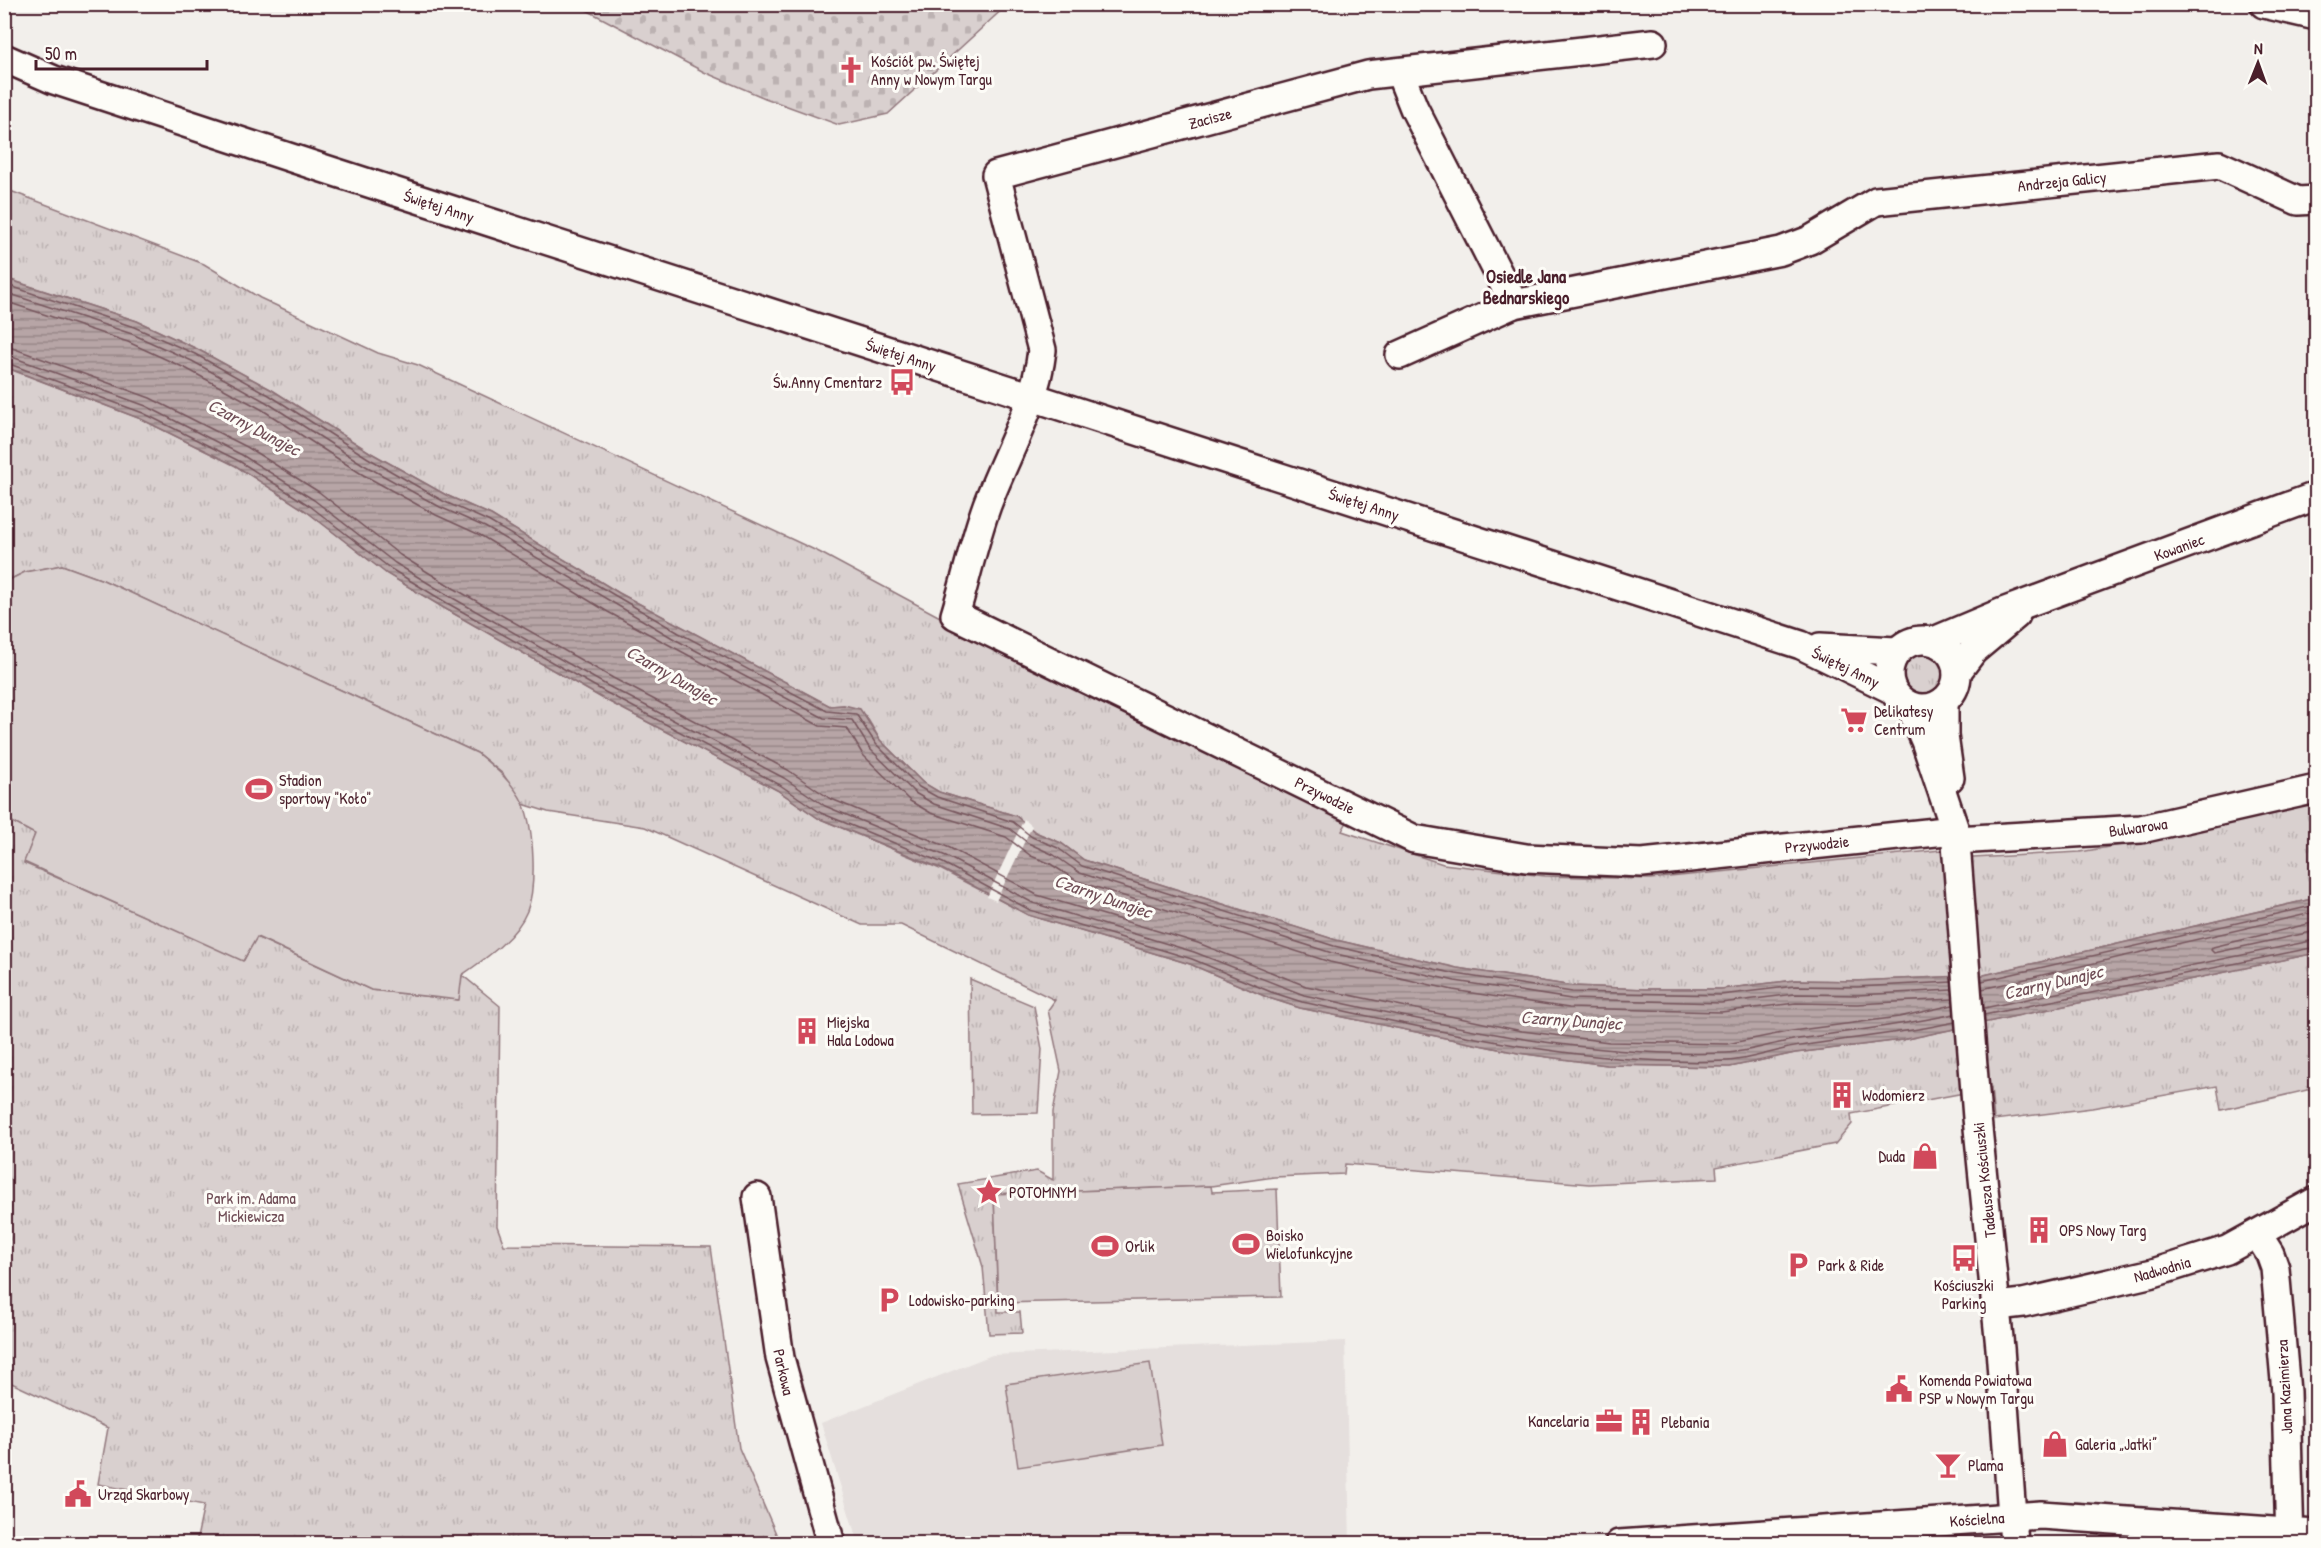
<svg xmlns="http://www.w3.org/2000/svg" width="2321" height="1548" font-family="'Patrick Hand',sans-serif">
	<style>
		.built { fill: #e5dfdd }
		.grass { fill: url(#grass-tufts); stroke: #92787d; stroke-width: 1.5 }
		.cemetery { fill: url(#cemetery-stones); stroke: #92787d; stroke-width: 1.5 }
		.pitch { fill: #d9d0cf; stroke: #92787d; stroke-width: 1.5 }
		.water { fill: url(#water-rules); stroke: #8b6f75; stroke-width: 1.5 }
		.pier { fill: #f2efeb }
		.lines { fill: none; stroke-linecap: round; stroke-linejoin: round }
		.shore { stroke: #76555c; stroke-width: 1.5 }
		.minor-casing { stroke: #4a1f2b; stroke-width: 32 }
		.minor { stroke: #fdfcf7; stroke-width: 27 }
		.labels { text-anchor: middle; dominant-baseline: central; stroke-width: 6; stroke-linejoin: round; paint-order: stroke }
		.poi-label { font-size: 16px; fill: #4a1f2b; stroke: #fdfcf7; text-anchor: start }
		.street-label { font-size: 16px; fill: #4a1f2b; stroke: #fdfcf7 }
		.park-label { font-size: 16px; fill: #6e4b54; stroke: #fdfcf7 }
		.neighbourhood-label { font-size: 18px; font-weight: bold; fill: #4a1f2b; stroke: #fdfcf7 }
		.water-label { font-size: 18px; font-style: italic; fill: #704e56; stroke: #fdfcf7 }
	</style>
	<defs>
		<pattern id="grass-tufts" width="24" height="20" patternUnits="userSpaceOnUse" patternTransform="scale(1.5)"><rect width="24" height="20" fill="#d9d0cf"/><path d="M3 7l-1-3M5 7V3M7 7l1-3M15 17l-1-3M17 17v-4M19 17l1-3" fill="none" stroke="#bcb2b2"/></pattern>
		<pattern id="cemetery-stones" width="16" height="16" patternUnits="userSpaceOnUse" patternTransform="scale(1.5)"><rect width="16" height="16" fill="#d9d0cf"/><path d="M2 7V4a2 2 0 0 1 4 0v3zM10 15v-3a2 2 0 0 1 4 0v3z" fill="#bcb2b2"/></pattern>
		<pattern id="water-rules" width="6" height="5" patternUnits="userSpaceOnUse" patternTransform="scale(1.5)"><rect width="6" height="5" fill="#b7a5a6"/><path d="M0 2.5h6" fill="none" stroke="#978687"/></pattern>
	</defs>
	<rect width="100%" height="100%" fill="#f2efeb"/>
	<filter id="ink" filterUnits="userSpaceOnUse"><feTurbulence type="fractalNoise" baseFrequency=".0167" numOctaves="2"/><feDisplacementMap in="SourceGraphic" scale="12" xChannelSelector="R" yChannelSelector="G"/><feConvolveMatrix kernelMatrix="1 2 1 2 8 2 1 2 1" color-interpolation-filters="sRGB"/></filter>
	<g filter="url(#ink)">
		<!-- built -->
		<polygon class="built" points="1345,1341 1350,1543 858,1543 821,1423 992,1355"/>
		<!-- grass -->
		<g class="grass">
			<polygon points="5,189 204,264 260,298 378,353 418,365 819,552 968,632 1351,815 1342,831 1443,864 1545,876 1650,879 1941,850 1973,858 2080,852 2172,836 2316,804 2316,898 1984,975 1857,981 1795,980 1721,989 1645,989 1573,986 1457,968 1336,940 1084,860 1061,843 1035,832 1016,816 939,792 922,782 880,740 866,716 844,705 830,706 619,593 491,515 446,495 371,453 272,390 197,349 137,321 5,278"/>
			<polygon points="4,367 141,419 236,466 306,511 387,574 444,608 602,698 777,790 818,818 940,869 1028,915 1190,964 1269,998 1300,1008 1518,1053 1607,1065 1730,1067 1795,1053 1902,1040 2316,953 2316,1088 2221,1110 2217,1086 2092,1108 1994,1120 1991,1088 1851,1114 1852,1124 1835,1144 1716,1167 1717,1178 1589,1184 1345,1164 1344,1174 1274,1177 1211,1186 994,1194 998,1312 1020,1312 1022,1333 989,1334 983,1267 958,1184 1037,1171 1053,1180 1053,1112 1061,1071 1048,1010 1055,1000 901,925 862,925 645,827 548,812 523,804 503,774 477,753 103,580 62,565 25,572 5,582"/>
			<circle cx="1922" cy="674" r="22"/>
			<polygon points="5,818 35,834 24,863 244,960 256,937 371,990 458,1000 462,975 500,1006 497,1226 504,1245 711,1247 739,1448 780,1543 196,1543 204,1505 98,1484 108,1428 5,1380"/>
			<polygon points="970,979 1034,1006 1042,1049 1038,1113 972,1114"/>
		</g>
		<!-- cemetery -->
		<polygon class="cemetery" points="577,5 1007,5 888,114 839,125 765,98 704,72"/>
		<!-- pitch -->
		<g class="pitch">
			<path d="M62 565 103 580 477 753C494 767 513 782 523 803 534 828 537 886 527 911 516 938 485 959 462 975L459 1000 371 990 257 937 243 961 24 862 35 834 5 818V582L25 572Z"/>
			<polygon points="1211,1186 1212,1192 1277,1189 1281,1297 998,1303 994,1194"/>
			<polygon points="1150,1363 1162,1445 1018,1467 1006,1384"/>
		</g>
		<!-- water -->
		<polygon class="water" points="4,278 137,321 197,349 272,390 371,453 446,495 491,515 619,593 830,706 844,705 860,709 880,740 922,782 939,792 1016,816 1035,832 1061,843 1084,860 1336,940 1457,968 1573,986 1645,989 1721,989 1795,980 1857,981 1984,975 2316,898 2316,953 1902,1040 1795,1053 1730,1067 1607,1065 1518,1053 1300,1008 1269,998 1190,964 1028,915 940,868 818,818 777,790 602,698 444,608 387,574 306,511 236,466 141,419 5,367"/>
		<!-- pier -->
		<polygon class="pier" points="1024,819 1032,826 996,901 987,897"/>
		<g class="lines">
			<!-- shore -->
			<g class="shore">
				<polyline points="4,284 134,327 195,354 269,395 368,458 443,501 488,521 679,633 827,711 856,714 876,744 919,787 937,797 1013,822 1032,837 1058,848 1082,866 1334,946 1456,974 1572,992 1721,995 1795,986 1857,987 1952,982"/>
				<polyline points="4,292 132,334 192,361 266,402 364,465 440,507 485,527 676,640 824,718 852,720 870,749 915,793 934,804 1010,829 1028,843 1054,855 1080,873 1332,953 1455,981 1571,999 1721,1003 1795,994 1857,995 1952,990"/>
				<polyline points="4,301 128,342 187,369 261,409 360,473 436,515 480,535 608,612 820,726 847,728 863,755 910,801 931,813 1006,837 1031,856 1049,863 1077,881 1330,962 1453,990 1569,1008 1721,1012 1796,1003 1857,1004 1953,999"/>
				<polyline points="4,345 150,398 247,447 319,492 400,555 455,589 613,678 788,770 829,798 950,848 1037,895 1198,943 1306,986 1522,1031 1609,1042 1727,1044 1792,1031 1899,1017 1953,1005"/>
				<path d="M4 354 146 406 242 455 314 500 395 563 451 597 608 686 784 778 825 806 946 856 1033 903 1194 952 1304 995C1447 1025 1578 1058 1726 1053 1748 1052 1771 1044 1793 1040 1847 1031 1900 1026 1954 1014"/>
				<path d="M4 362 143 413 239 461 310 506 391 569 447 603 605 692 780 785 821 813 943 863 1030 910 1192 959 1271 992 1302 1002C1442 1031 1582 1067 1727 1061 1749 1060 1772 1051 1794 1047 1847 1038 1901 1034 1955 1022"/>
				<polyline points="2316,922 2213,947 2211,950 2214,953 2316,931"/>
				<polyline points="1982,981 2316,905"/>
				<polyline points="1982,989 2316,912"/>
				<polyline points="1984,1008 2316,940"/>
				<polyline points="1984,1015 2316,947"/>
			</g>
			<defs>
				<g id="minor">
					<polyline points="2264,4 2316,16"/>
					<path d="M1653 43 1368 75 996 175 1042 350C1036 405 1006 454 987 505 974 541 966 579 955 615L1414 839 1526 858 1642 863 1955 830"/>
					<polyline points="4,58 54,80 319,167 1801,645 1891,689"/>
					<polyline points="1400,73 1414,108 1514,304"/>
					<polyline points="1400,355 1514,304 1781,251 1810,240 1876,201 2219,165 2298,201 2316,200"/>
					<circle cx="1923" cy="674" r="34"/>
					<polyline points="1934,641 2003,612 2316,496"/>
					<polyline points="1820,647 1896,651"/>
					<polyline points="1957,672 1973,651 2016,615"/>
					<polyline points="1944,701 1944,736 1950,778"/>
					<polyline points="1910,706 1925,741 1955,830 1977,1118 2000,1348 2014,1544"/>
					<polyline points="1956,840 2141,829 2316,789"/>
					<polyline points="757,1197 780,1358 831,1544"/>
					<polyline points="2258,1235 2270,1254 2275,1268 2286,1392 2290,1544"/>
					<polyline points="1997,1306 2023,1303 2153,1273 2227,1250 2316,1201"/>
					<polyline points="1619,1544 2041,1515 2316,1534"/>
				</g>
			</defs>
			<!-- minor casing -->
			<use href="#minor" class="minor-casing"/>
			<!-- minor -->
			<use href="#minor" class="minor"/>
		</g>
	</g>
	<!-- icons -->
	<defs>
		<symbol id="church-bare" viewBox="-9 -9 18 18"><path d="M-1.2-6h2.4v3.5h3.3v2.4h-3.3V6h-2.4V-.1h-3.3v-2.4h3.3Z" fill="#d1495b" stroke="#fdfcf7" stroke-width="2.5" paint-order="stroke"/></symbol>
		<symbol id="bus-bare" viewBox="-9 -9 18 18"><path d="M-5-6H5V4H4V6H2V4H-2V6H-4V4H-5ZM-3.5-4V0h7V-4ZM-3.5 1.2v1.5H-2V1.2ZM2 1.2v1.5H3.5V1.2Z" fill="#d1495b" stroke="#fdfcf7" stroke-width="2.5" paint-order="stroke"/></symbol>
		<symbol id="supermarket-bare" viewBox="-9 -9 18 18"><path d="M-6-5.5h2.5l.6 2H6L4.5 2H-2.5L-4.4-4H-6ZM-1.5 3.2a1.3 1.3 0 1 0 .1 0ZM3 3.2a1.3 1.3 0 1 0 .1 0Z" fill="#d1495b" stroke="#fdfcf7" stroke-width="2.5" paint-order="stroke"/></symbol>
		<symbol id="stadium-bare" viewBox="-9 -9 18 18"><path d="M0-5a6.5 5 0 1 0 0 10a6.5 5 0 1 0 0-10ZM-3.5-1.8h7v3.6h-7Z" fill="#d1495b" stroke="#fdfcf7" stroke-width="2.5" paint-order="stroke"/></symbol>
		<symbol id="building-bare" viewBox="-9 -9 18 18"><path d="M-4-6H4V6H1V3H-1V6H-4ZM-2.5-4.3h1.7v1.8h-1.7ZM.8-4.3h1.7v1.8H.8ZM-2.5-1h1.7V.8h-1.7ZM.8-1h1.7V.8H.8Z" fill="#d1495b" stroke="#fdfcf7" stroke-width="2.5" paint-order="stroke"/></symbol>
		<symbol id="shop-bare" viewBox="-9 -9 18 18"><path d="M-5-2.5h2.3a2.7 3.5 0 0 1 5.4 0H5L5.5 6h-11ZM-1.5-2.5h3a1.5 2.3 0 0 0-3 0Z" fill="#d1495b" stroke="#fdfcf7" stroke-width="2.5" paint-order="stroke"/></symbol>
		<symbol id="sight-bare" viewBox="-9 -9 18 18"><path d="M0-6L1.8-2.2L6-1.7L2.9 1.2L3.7 5.4L0 3.3L-3.7 5.4L-2.9 1.2L-6-1.7L-1.8-2.2Z" fill="#d1495b" stroke="#fdfcf7" stroke-width="2.5" paint-order="stroke"/></symbol>
		<symbol id="parking-bare" viewBox="-9 -9 18 18"><path d="M-3.5-5.5H1a3.5 3.5 0 0 1 0 7H-1V5.5H-3.5ZM-1-3.4V-.6H.8a1.4 1.4 0 0 0 0-2.8Z" fill="#d1495b" stroke="#fdfcf7" stroke-width="2.5" paint-order="stroke"/></symbol>
		<symbol id="civic-bare" viewBox="-9 -9 18 18"><path d="M-.6-6.5H3V-4.5H.6V-3L4-1V1h2V6H-6V1h2V-1L-.6-3ZM-1.2 2.5V6h2.4V2.5Z" fill="#d1495b" stroke="#fdfcf7" stroke-width="2.5" paint-order="stroke"/></symbol>
		<symbol id="office-bare" viewBox="-9 -9 18 18"><path d="M-6-3h4V-5.5h4V-3h4V5H-6ZM-1-4.5V-3h2v-1.5ZM-6 0V1H6V0Z" fill="#d1495b" stroke="#fdfcf7" stroke-width="2.5" paint-order="stroke"/></symbol>
		<symbol id="bar-bare" viewBox="-9 -9 18 18"><path d="M-6-5H6L.8 .8V4.5H3.5V6h-7V4.5H-.8V.8Z" fill="#d1495b" stroke="#fdfcf7" stroke-width="2.5" paint-order="stroke"/></symbol>
	</defs>
	<g fill-rule="evenodd">
		<use href="#church-bare" x="832" y="51" width="38" height="38"/>
		<use href="#bus-bare" x="883" y="363" width="38" height="38"/>
		<use href="#supermarket-bare" x="1835" y="701" width="38" height="38"/>
		<use href="#stadium-bare" x="240" y="770" width="38" height="38"/>
		<use href="#building-bare" x="788" y="1012" width="38" height="38"/>
		<use href="#building-bare" x="1823" y="1076" width="38" height="38"/>
		<use href="#shop-bare" x="1906" y="1137" width="38" height="38"/>
		<use href="#sight-bare" x="970" y="1173" width="38" height="38"/>
		<use href="#building-bare" x="2020" y="1211" width="38" height="38"/>
		<use href="#stadium-bare" x="1227" y="1225" width="38" height="38"/>
		<use href="#stadium-bare" x="1086" y="1227" width="38" height="38"/>
		<use href="#bus-bare" x="1945" y="1239" width="38" height="38"/>
		<use href="#parking-bare" x="1779" y="1246" width="38" height="38"/>
		<use href="#parking-bare" x="870" y="1281" width="38" height="38"/>
		<use href="#civic-bare" x="1880" y="1370" width="38" height="38"/>
		<use href="#office-bare" x="1590" y="1402" width="38" height="38"/>
		<use href="#building-bare" x="1622" y="1403" width="38" height="38"/>
		<use href="#shop-bare" x="2036" y="1425" width="38" height="38"/>
		<use href="#bar-bare" x="1929" y="1446" width="38" height="38"/>
		<use href="#civic-bare" x="59" y="1475" width="38" height="38"/>
	</g>
	<g class="labels">
		<!-- poi labels -->
		<g class="poi-label">
			<text x="871" y="61">Kościół pw. Świętej<tspan x="871" dy="18">Anny w Nowym Targu</tspan></text>
			<text x="882" y="382" text-anchor="end">Św.Anny Cmentarz</text>
			<text x="1874" y="711">Delikatesy<tspan x="1874" dy="18">Centrum</tspan></text>
			<text x="279" y="780">Stadion<tspan x="279" dy="18">sportowy "Koło"</tspan></text>
			<text x="827" y="1022">Miejska<tspan x="827" dy="18">Hala Lodowa</tspan></text>
			<text x="1862" y="1095">Wodomierz</text>
			<text x="1905" y="1156" text-anchor="end">Duda</text>
			<text x="1009" y="1192">POTOMNYM</text>
			<text x="2059" y="1230">OPS Nowy Targ</text>
			<text x="1266" y="1235">Boisko<tspan x="1266" dy="18">Wielofunkcyjne</tspan></text>
			<text x="1125" y="1246">Orlik</text>
			<text x="1818" y="1265">Park &amp; Ride</text>
			<text x="1964" y="1285" text-anchor="middle">Kościuszki<tspan x="1964" dy="18">Parking</tspan></text>
			<text x="909" y="1300">Lodowisko-parking</text>
			<text x="1919" y="1380">Komenda Powiatowa<tspan x="1919" dy="18">PSP w Nowym Targu</tspan></text>
			<text x="1589" y="1421" text-anchor="end">Kancelaria</text>
			<text x="1661" y="1422">Plebania</text>
			<text x="2075" y="1444">Galeria „Jatki”</text>
			<text x="1968" y="1465">Plama</text>
			<text x="98" y="1494">Urząd Skarbowy</text>
		</g>
		<!-- street labels -->
		<g class="street-label">
			<text transform="translate(1210 118) rotate(-15)">Zacisze</text>
			<text transform="translate(2062 181) rotate(-6)">Andrzeja Galicy</text>
			<text transform="translate(439 206) rotate(18)">Świętej Anny</text>
			<text transform="translate(901 355) rotate(18)">Świętej Anny</text>
			<text transform="translate(1364 504) rotate(18)">Świętej Anny</text>
			<text transform="translate(2179 547) rotate(-20)">Kowaniec</text>
			<text transform="translate(1846 667) rotate(26)">Świętej Anny</text>
			<text transform="translate(1325 795) rotate(26)">Przywodzie</text>
			<text transform="translate(2138 827) rotate(-8)">Bulwarowa</text>
			<text transform="translate(1817 844) rotate(-6)">Przywodzie</text>
			<text transform="translate(1984 1180) rotate(-96)">Tadeusza Kościuszki</text>
			<text transform="translate(2162 1269) rotate(-16)">Nadwodnia</text>
			<text transform="translate(784 1372) rotate(77)">Parkowa</text>
			<text transform="translate(2284 1387) rotate(-93)">Jana Kazimierza</text>
			<text transform="translate(1977 1519) rotate(-4)">Kościelna</text>
		</g>
		<!-- park labels -->
		<g class="park-label">
			<text x="251" y="1198">Park im. Adama<tspan x="251" dy="18">Mickiewicza</tspan></text>
		</g>
		<!-- neighbourhood labels -->
		<g class="neighbourhood-label">
			<text x="1526" y="276">Osiedle Jana<tspan x="1526" dy="21">Bednarskiego</tspan></text>
		</g>
		<!-- water labels -->
		<g class="water-label">
			<text transform="translate(254 427) rotate(28)">Czarny Dunajec</text>
			<text transform="translate(672 675) rotate(30)">Czarny Dunajec</text>
			<text transform="translate(1103 896) rotate(19)">Czarny Dunajec</text>
			<text transform="translate(2053 982) rotate(-13)">Czarny Dunajec</text>
			<text transform="translate(1571 1020) rotate(4)">Czarny Dunajec</text>
		</g>
	</g>
	<!-- margin -->
	<rect width="2321" height="1548" fill="none" stroke="#fdfcf7" stroke-width="24"/>
	<rect x="12" y="12" width="2297" height="1524" fill="none" stroke="#4a1f2b" stroke-width="2" filter="url(#ink)"/>
	<!-- north arrow -->
	<g transform="translate(2258 63) rotate(1)" stroke="#fdfcf7" stroke-width="4.5" paint-order="stroke">
	<path d="M0-4.5L10 22L0 15L-10 22Z" fill="#4a1f2b"/>
	<text y="-9" font-size="16" font-weight="bold" text-anchor="middle" fill="#4a1f2b">N</text>
	</g>
	<!-- scale -->
	<path d="M36 60v9h171v-9" fill="none" stroke="#4a1f2b" stroke-width="3"/>
	<text x="45" y="60" font-size="18" fill="#4a1f2b" stroke="#fdfcf7" stroke-width="4.5" paint-order="stroke">50 m</text>
</svg>
